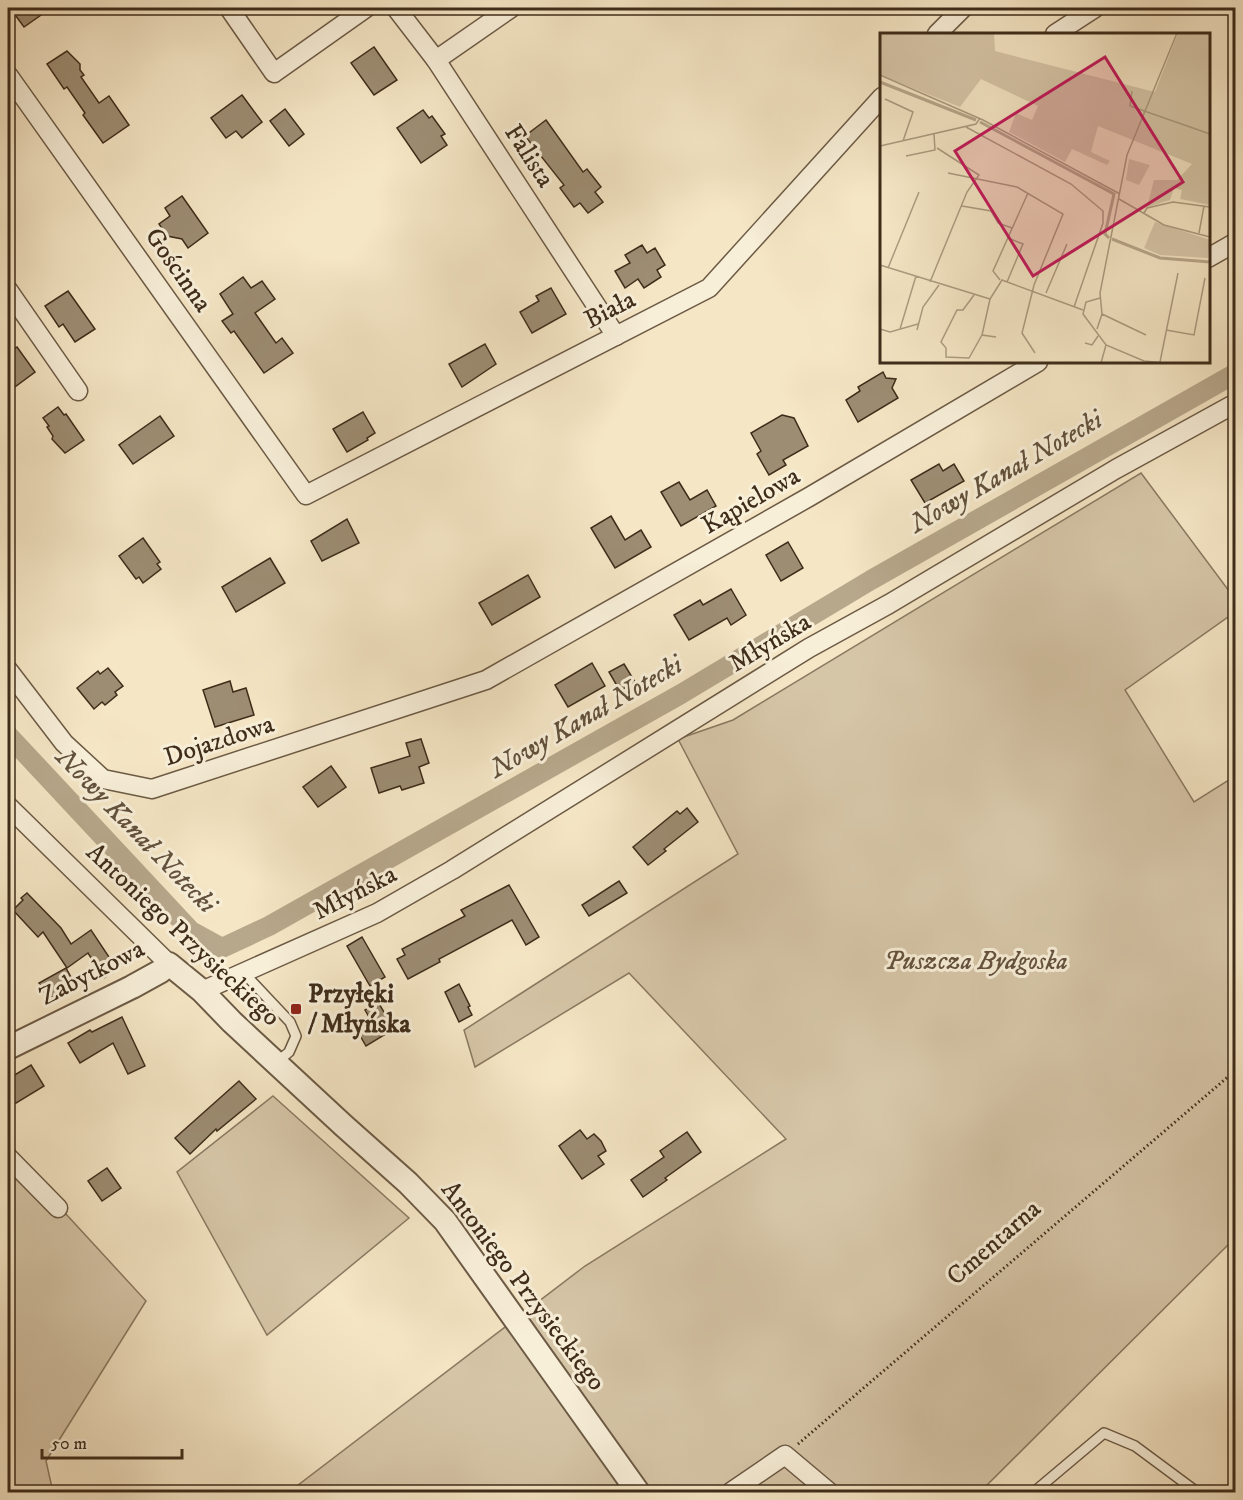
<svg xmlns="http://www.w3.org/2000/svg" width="1243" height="1500" font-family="'IM FELL DW Pica',serif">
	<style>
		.green { fill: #d6c6a8; stroke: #8a7961; stroke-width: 1.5 }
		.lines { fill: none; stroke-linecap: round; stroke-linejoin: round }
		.canal { stroke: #b7a78b; stroke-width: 20 }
		.building { fill: #9d8d73; stroke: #3e2c1a; stroke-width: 1.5 }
		.service-casing { stroke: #6c5a45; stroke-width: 12 }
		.minor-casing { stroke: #6c5a45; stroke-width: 21 }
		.tertiary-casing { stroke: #6c5a45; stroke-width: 26 }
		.path { stroke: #3e2c1a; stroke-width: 3; stroke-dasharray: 1.5 3; stroke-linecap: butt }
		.service { stroke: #f8efd9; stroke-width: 9 }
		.minor { stroke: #f8efd9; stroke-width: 18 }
		.tertiary { stroke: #f8efd9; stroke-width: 22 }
		.poi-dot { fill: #8f2418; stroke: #f8efd9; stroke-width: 2 }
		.labels { text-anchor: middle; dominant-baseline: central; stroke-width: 6; stroke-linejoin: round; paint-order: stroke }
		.street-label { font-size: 26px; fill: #3e2c1a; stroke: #f8efd9 }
		.park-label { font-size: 26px; font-style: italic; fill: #64523e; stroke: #f8efd9 }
		.poi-label { font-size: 26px; font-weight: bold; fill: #3e2c1a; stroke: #f8efd9; text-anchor: start }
		.water-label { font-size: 27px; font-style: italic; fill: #62513c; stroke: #f8efd9 }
		.inset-river { fill: none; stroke: #b7a78b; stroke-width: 3 }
		.inset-road { fill: none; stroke: #ac9c81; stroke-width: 1.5 }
		.view { fill: #c2185b; fill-opacity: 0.15; stroke: #c2185b; stroke-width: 3 }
		.inset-edge { fill: none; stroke: #3e2c1a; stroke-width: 3 }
	</style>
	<rect width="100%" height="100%" fill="#f5e6c5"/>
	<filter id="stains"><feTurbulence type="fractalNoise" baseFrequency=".00333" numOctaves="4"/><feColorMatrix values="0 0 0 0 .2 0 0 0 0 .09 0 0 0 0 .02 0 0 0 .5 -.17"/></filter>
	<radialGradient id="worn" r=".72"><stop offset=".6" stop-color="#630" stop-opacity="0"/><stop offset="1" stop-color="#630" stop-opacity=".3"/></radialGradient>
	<!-- green -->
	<g class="green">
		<polygon points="1141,473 1235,599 1235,612 1125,690 1194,802 1235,776 1235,1238 980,1492 289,1492 585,1266 786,1139 629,973 475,1067 464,1030 738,854 678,739 733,720"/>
		<polygon points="273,1096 409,1218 267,1335 177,1172"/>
		<polygon points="8,1151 146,1301 46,1461 53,1492 8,1492"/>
	</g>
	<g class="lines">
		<!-- canal -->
		<polyline class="canal" points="8,735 191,931 222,948 269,926 681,694 871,580 1236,373"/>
	</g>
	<!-- building -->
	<g class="building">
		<polygon points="10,8 51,8 24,27"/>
		<polygon points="374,47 397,80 374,95 351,63"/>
		<polygon points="67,51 80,64 80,70 84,75 81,77 99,103 109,96 129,125 103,143 83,115 85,113 67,87 64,89 47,64"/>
		<polygon points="242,95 262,122 242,138 236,131 226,138 211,118"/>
		<polygon points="285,109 304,134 289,146 270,121"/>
		<polygon points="423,110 429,118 432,116 445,134 441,136 447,145 421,163 397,128"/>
		<polygon points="546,120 583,172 587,169 601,187 595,192 603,202 588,213 580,203 574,207 560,188 564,185 525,136"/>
		<polygon points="182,196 208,233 188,248 182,239 167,236 159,224 170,216 165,208"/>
		<polygon points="642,245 647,253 655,248 665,265 657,270 661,277 644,288 638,279 625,288 615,271 630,263 625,255"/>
		<polygon points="243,277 251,288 262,281 275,299 255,313 276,343 282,338 293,353 264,373 234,331 231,333 222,321 233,314 220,294"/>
		<polygon points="551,288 566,314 532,333 520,312 539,301 536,296"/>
		<polygon points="68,291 95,329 75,342 63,324 59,327 45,306"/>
		<polygon points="485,344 496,364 462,387 449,364"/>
		<polygon points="17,347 35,372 8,392 8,353"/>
		<polygon points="883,372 886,378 896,379 892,388 898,398 858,422 846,400 860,391 858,387"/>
		<polygon points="58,407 64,415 66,414 84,440 65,453 52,439 53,436 47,427 49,426 43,418"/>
		<polygon points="363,412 375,433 367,438 368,440 347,452 333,429"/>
		<polygon points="782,415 794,418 808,446 783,460 786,465 769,475 757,454 761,451 751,433"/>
		<polygon points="160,416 174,436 133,464 119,445"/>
		<polygon points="939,464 943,471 954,464 964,481 925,503 911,480"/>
		<polygon points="679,482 690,500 707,490 716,506 681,526 661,492"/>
		<polygon points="611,516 625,540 641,530 651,547 615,568 591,528"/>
		<polygon points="347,519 359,543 322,561 311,541"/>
		<polygon points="143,538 160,562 157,564 161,569 143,583 139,577 136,579 119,556"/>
		<polygon points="788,542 803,568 781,581 766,555"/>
		<polygon points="270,558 285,583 236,612 222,587"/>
		<polygon points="528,575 540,597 492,625 479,603"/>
		<polygon points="731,589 746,615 731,625 727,618 689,640 674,615 700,600 703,605"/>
		<polygon points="592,663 605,686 568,707 555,685"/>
		<polygon points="624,664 635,682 620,691 609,672"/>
		<polygon points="108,668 123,686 115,692 117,695 105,705 102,702 94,709 77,688 98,671 100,674"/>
		<polygon points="230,681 233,692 246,688 254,715 215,727 203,690"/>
		<polygon points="421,739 429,763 419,767 424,783 402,790 400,786 379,793 371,768 410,756 406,743"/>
		<polygon points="331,766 346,787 318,807 303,787"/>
		<polygon points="687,808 698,822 664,849 666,851 648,865 633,847 677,811 680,814"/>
		<polygon points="619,881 627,893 589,916 582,905"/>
		<polygon points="509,885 539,937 526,945 512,920 439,959 440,962 408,979 397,959 405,955 402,949 465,916 461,910"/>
		<polygon points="27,893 61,928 71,944 91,930 117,969 104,978 88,953 67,968 43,932 38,937 13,910 23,900 21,898"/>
		<polygon points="362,937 385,977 370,986 347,946"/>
		<polygon points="66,968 73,981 62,987 65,992 53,999 50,994 46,996 39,983"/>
		<polygon points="459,984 470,1006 468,1007 472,1015 459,1022 445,992"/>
		<polygon points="378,1002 394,1029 366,1046 358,1032 367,1027 363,1021 369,1017 365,1010"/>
		<polygon points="122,1017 145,1066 128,1074 113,1043 80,1063 68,1043 90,1030 92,1032"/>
		<polygon points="31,1065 44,1086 8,1108 8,1079"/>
		<polygon points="239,1081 256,1099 217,1131 216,1129 190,1154 175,1138"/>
		<polygon points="580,1130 587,1139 594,1134 601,1141 606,1151 598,1156 604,1164 582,1179 559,1146"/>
		<polygon points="687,1132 701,1152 665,1178 667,1180 643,1197 631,1180 664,1157 660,1151"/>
		<polygon points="107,1168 121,1188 102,1201 88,1181"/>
	</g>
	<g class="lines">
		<defs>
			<g id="service">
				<polyline points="243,972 290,1022 296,1036 289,1052 277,1062"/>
				<polyline points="1034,1492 1104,1433 1135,1446 1197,1492"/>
			</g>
			<g id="minor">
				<polyline points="229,8 274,73 366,8"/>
				<polyline points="396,8 436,60 616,336"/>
				<polyline points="937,34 963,8"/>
				<polyline points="1055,34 1095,8"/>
				<polyline points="436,60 511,8"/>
				<polyline points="8,75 306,495 709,288 882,97"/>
				<polyline points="1208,258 1236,242"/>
				<polyline points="8,290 78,391"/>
				<polyline points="8,670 64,743 103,779 152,789 486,680 809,497 1038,362"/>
				<polyline points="8,806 169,964"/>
				<polyline points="202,991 377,913 452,870 809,648 889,604 1116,469 1236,403"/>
				<polyline points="8,1157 58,1208"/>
				<polyline points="731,1492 785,1455 829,1492"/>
			</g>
			<polyline id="tertiary" points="8,1048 132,987 161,971 169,964 202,991 232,1022 343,1125 408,1183 445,1221 638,1492"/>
		</defs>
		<!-- service casing -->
		<use href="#service" class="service-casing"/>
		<!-- minor casing -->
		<use href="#minor" class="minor-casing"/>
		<!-- tertiary casing -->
		<use href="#tertiary" class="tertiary-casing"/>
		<!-- path -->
		<polyline class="path" points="798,1444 1236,1070"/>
		<!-- service -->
		<use href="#service" class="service"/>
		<!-- minor -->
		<use href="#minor" class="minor"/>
		<!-- tertiary -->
		<use href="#tertiary" class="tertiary"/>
	</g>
	<!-- markers -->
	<rect class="poi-dot" x="290" y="1003" width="12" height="12" rx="3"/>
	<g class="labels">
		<!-- street labels -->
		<g class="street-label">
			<text transform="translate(529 156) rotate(57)">Falista</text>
			<text transform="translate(178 270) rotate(55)">Gościnna</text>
			<text transform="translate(610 310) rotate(-27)">Biała</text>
			<text transform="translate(751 501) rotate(-30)">Kąpielowa</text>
			<text transform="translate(770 643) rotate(-31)">Młyńska</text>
			<text transform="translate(219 741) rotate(-18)">Dojazdowa</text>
			<text transform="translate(355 893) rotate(-27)">Młyńska</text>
			<text transform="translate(183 935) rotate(43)">Antoniego Przysieckiego</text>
			<text transform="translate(92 973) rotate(-27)">Zabytkowa</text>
			<text transform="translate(994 1243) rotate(-41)">Cmentarna</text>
			<text transform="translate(523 1286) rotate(53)">Antoniego Przysieckiego</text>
		</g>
		<!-- park labels -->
		<g class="park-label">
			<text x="976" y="961">Puszcza Bydgoska</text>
		</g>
		<!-- poi labels -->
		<g class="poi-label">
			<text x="308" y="994">Przyłęki<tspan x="308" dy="30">/ Młyńska</tspan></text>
		</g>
		<!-- water labels -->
		<g class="water-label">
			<text transform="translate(1006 472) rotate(-30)">Nowy Kanał Notecki</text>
			<text transform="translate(586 717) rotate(-30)">Nowy Kanał Notecki</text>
			<text transform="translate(136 831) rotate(46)">Nowy Kanał Notecki</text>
		</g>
	</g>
	<!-- overview -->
	<g transform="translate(880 33)">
		<rect width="330" height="330" fill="#f5e6c5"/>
		<path d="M0 0H114L115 18 275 59 298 0H330V172L300 166 302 157 294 155 290 167 267 174 274 147H297L312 131 218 93 211 119 230 128 227 132 192 116 185 129 129 99 136 80 152 87 158 73 101 46 80 74 0 42ZM249 126 270 132 259 152 246 147ZM275 189 330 207 328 225 280 222 264 215Z" fill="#d6c6a8"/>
		<path class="inset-river" d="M0 49 96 87M100 89 234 161 225 201 229 205M232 206 280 225 330 229"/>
		<path class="inset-road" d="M0 42 103 87 240 161M252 58 250 73 330 101M5 66 33 79 23 108M86 94 191 151 223 178V190L194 274M0 113 96 91 100 85M26 123 55 117 54 101M68 140 137 154 183 181 154 252 142 300 155 320M239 166 284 192 330 204M82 173 111 178 118 190 132 195M264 180 267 175 293 169 330 174M319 200 324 173M0 232 110 266M8 235 39 159M120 247 113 238 148 160M50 249 87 159 99 142 57 115M127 249 143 211 128 205M166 260 187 211M94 262 83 277H77L61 309 66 315V324L89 325 102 302M220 265 206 269 203 281 226 312 264 328 285 330M110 266 122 247 203 277M110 266 102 302 116 304M222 281 266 302M0 296 10 299 38 291M20 296 36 243M217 296 222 281 220 260 247 122 297 0M37 297 43 274 59 252M286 297 314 302 325 245M205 310 212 312 218 303M280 329 298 240 297 245M221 330 226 312"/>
		<path class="view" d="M225 24 303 149 153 243 75 118Z"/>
		<rect width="330" height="330" class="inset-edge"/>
	</g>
	<!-- margin -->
	<rect width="1243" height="1500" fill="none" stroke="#f5e6c5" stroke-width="30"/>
	<rect x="9" y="9" width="1225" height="1482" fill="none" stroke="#3e2c1a" stroke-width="3"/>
	<rect x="15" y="15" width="1213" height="1470" fill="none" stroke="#3e2c1a" stroke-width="1.5"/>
	<!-- scale -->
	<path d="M42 1449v9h140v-9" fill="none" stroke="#3e2c1a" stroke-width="3"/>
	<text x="51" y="1449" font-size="18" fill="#3e2c1a" stroke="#f8efd9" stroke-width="4.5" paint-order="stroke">50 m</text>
	<rect width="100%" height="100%" filter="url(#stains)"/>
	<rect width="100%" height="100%" fill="url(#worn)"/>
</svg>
